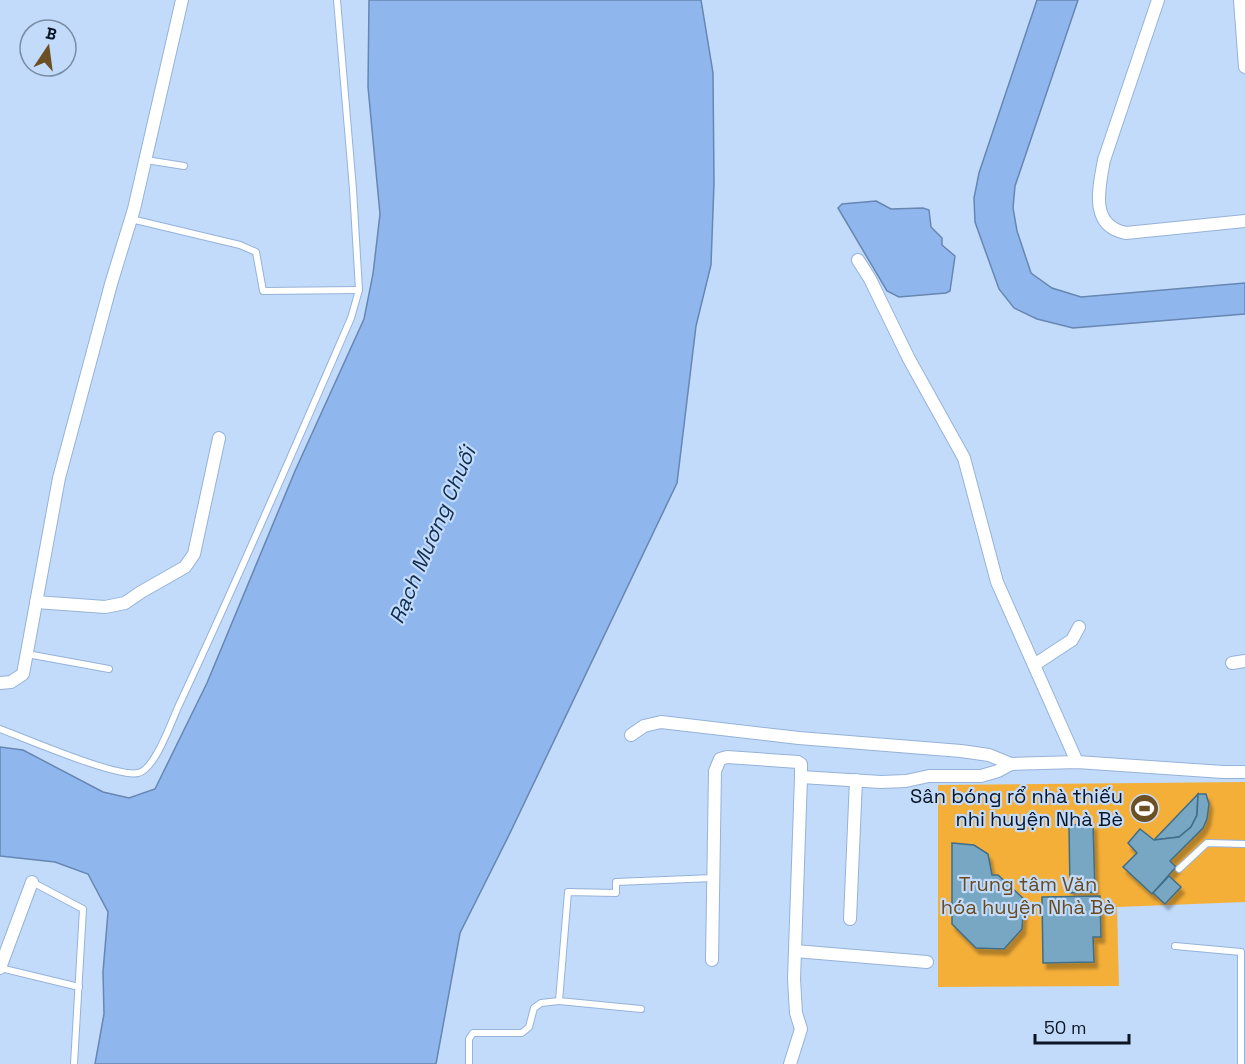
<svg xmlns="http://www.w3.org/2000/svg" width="1245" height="1064" font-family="'Space Grotesk',sans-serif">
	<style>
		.green { fill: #f4af39 }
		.water { fill: #8fb7ee; stroke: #6786b1; stroke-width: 1.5 }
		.building { fill: #78a7c3; stroke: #406d88; stroke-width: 1.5; filter: url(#shadow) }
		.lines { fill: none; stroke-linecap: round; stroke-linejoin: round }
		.lane-casing { stroke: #95b2d9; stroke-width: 8 }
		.street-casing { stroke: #95b2d9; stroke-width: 14 }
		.lane { stroke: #fff; stroke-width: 6 }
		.street { stroke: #fff; stroke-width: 12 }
		.labels { text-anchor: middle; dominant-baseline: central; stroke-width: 4.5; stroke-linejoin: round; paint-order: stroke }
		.poi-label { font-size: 20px; fill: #0b1523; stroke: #c2dbfb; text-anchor: end }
		.park-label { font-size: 20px; fill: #684b1f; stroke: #c2dbfb }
		.water-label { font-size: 21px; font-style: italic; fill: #102b4e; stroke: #c2dbfb }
	</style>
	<defs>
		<filter id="shadow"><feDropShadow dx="3.5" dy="6" stdDeviation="1.5" flood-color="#0004"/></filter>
	</defs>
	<rect width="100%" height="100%" fill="#c2dbfb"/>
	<!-- green -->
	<polygon class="green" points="1245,782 1245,902 1117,907 1119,986 938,987 938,785"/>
	<!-- water -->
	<g class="water">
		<polygon points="369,0 701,0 713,73 714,183 711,265 696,326 677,483 510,833 460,933 436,1064 95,1064 104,1014 103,972 108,912 88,874 55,862 0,856 0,747 23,750 103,792 129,798 155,789 207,683 295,471 364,319 373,274 380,214 368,87"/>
		<polygon points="1037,0 1078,0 1015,186 1013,208 1017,231 1031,273 1052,288 1081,297 1245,283 1245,314 1073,328 1037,319 1014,308 999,289 975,222 974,198 979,173"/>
		<polygon points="876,201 891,209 923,208 929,210 931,227 942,238 942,245 955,256 950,291 946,293 899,297 887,291 838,208 842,204"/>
	</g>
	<!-- building -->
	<g class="building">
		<polygon points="1198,794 1197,815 1191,827 1179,837 1154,840"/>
		<polygon points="1198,794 1206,794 1209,804 1207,819 1203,828 1170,861 1176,867 1152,894 1123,867 1137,853 1128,843 1140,829 1154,840 1179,837 1191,827 1197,815"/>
		<polygon points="1093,824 1095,892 1070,893 1069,825"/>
		<polygon points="952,843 974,845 988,854 992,875 998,875 1024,899 1022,929 1004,949 976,948 952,924"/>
		<polygon points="1169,876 1181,887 1165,904 1153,893"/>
		<polygon points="1100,896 1101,937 1093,937 1094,962 1043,963 1042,897"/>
	</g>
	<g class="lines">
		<defs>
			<g id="lane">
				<polyline points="146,160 184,166"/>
				<polyline points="131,219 240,245 256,252 263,291 359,290"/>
				<polyline points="27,654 109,669"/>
				<path d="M0 729C25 738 117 778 138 773 155 770 172 720 179 705 239 577 295 447 351 318L359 290 353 189 337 0"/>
				<polyline points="1179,869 1207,843 1245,844"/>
				<polyline points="32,882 83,909 74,1064"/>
				<polyline points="1175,946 1241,952 1241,1064"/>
				<polyline points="0,968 79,987"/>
				<polyline points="641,1009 559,1001 568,892 616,893 616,882 713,878"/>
				<polyline points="469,1064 469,1039 473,1033 522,1033 529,1027 534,1008 541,1003 559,1001"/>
			</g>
			<g id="street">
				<path d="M1158 0 1104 160C1099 188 1089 226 1126 233L1245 221"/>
				<polyline points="1240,0 1245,67"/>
				<polyline points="858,260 870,279 909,359 964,458 997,582 1077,762"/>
				<polyline points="36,602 105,607 125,603 141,592 185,567 194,554 219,438"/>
				<polyline points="1232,663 1245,661"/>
				<polyline points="1034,665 1072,640 1079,627"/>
				<polyline points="0,683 11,682 23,674 59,478 111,284 134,209 182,0"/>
				<polyline points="631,735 644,726 661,722 799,738 961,751 989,755 1011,764"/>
				<polyline points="850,919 856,780"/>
				<polyline points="795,951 927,962"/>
				<polyline points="712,960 715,771 720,759 727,757 798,762 801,764 801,777 881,782 906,781 929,776 981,776 998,771 1011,764 1077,762 1223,772 1245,772"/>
				<polyline points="0,968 32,882"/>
				<polyline points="790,1064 801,1029 796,1013 794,979 801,777"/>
			</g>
		</defs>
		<!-- lane casing -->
		<use href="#lane" class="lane-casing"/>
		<!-- street casing -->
		<use href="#street" class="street-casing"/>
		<!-- lane -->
		<use href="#lane" class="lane"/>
		<!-- street -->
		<use href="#street" class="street"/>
	</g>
	<!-- icons -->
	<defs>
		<symbol id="stadium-disc" viewBox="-11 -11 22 22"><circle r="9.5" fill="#6c4f23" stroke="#c2dbfb"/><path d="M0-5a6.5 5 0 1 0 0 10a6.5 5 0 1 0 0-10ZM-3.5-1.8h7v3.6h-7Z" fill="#fff"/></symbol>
	</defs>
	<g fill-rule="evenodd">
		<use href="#stadium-disc" x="1128" y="792" width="33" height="33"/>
	</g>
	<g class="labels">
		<!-- poi labels -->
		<g class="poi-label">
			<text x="1123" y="796">Sân bóng rổ nhà thiếu<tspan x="1123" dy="23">nhi huyện Nhà Bè</tspan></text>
		</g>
		<!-- park labels -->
		<g class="park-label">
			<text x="1028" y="884">Trung tâm Văn<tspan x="1028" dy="23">hóa huyện Nhà Bè</tspan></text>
		</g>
		<!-- water labels -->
		<g class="water-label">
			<text transform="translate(432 535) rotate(-67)">Rạch Mương Chuối</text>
		</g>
	</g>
	<!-- north arrow -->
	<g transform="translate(48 48) rotate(13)"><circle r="28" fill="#c2dbfb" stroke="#798ca5" stroke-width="1.5"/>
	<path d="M0-4.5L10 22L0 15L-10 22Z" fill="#6c4f23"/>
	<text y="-9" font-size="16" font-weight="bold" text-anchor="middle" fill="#0b1523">B</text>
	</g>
	<!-- scale -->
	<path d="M1035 1034v9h94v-9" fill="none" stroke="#0b1523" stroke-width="3"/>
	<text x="1044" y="1034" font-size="18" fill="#0b1523" stroke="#c2dbfb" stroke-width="4.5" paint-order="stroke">50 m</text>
</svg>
